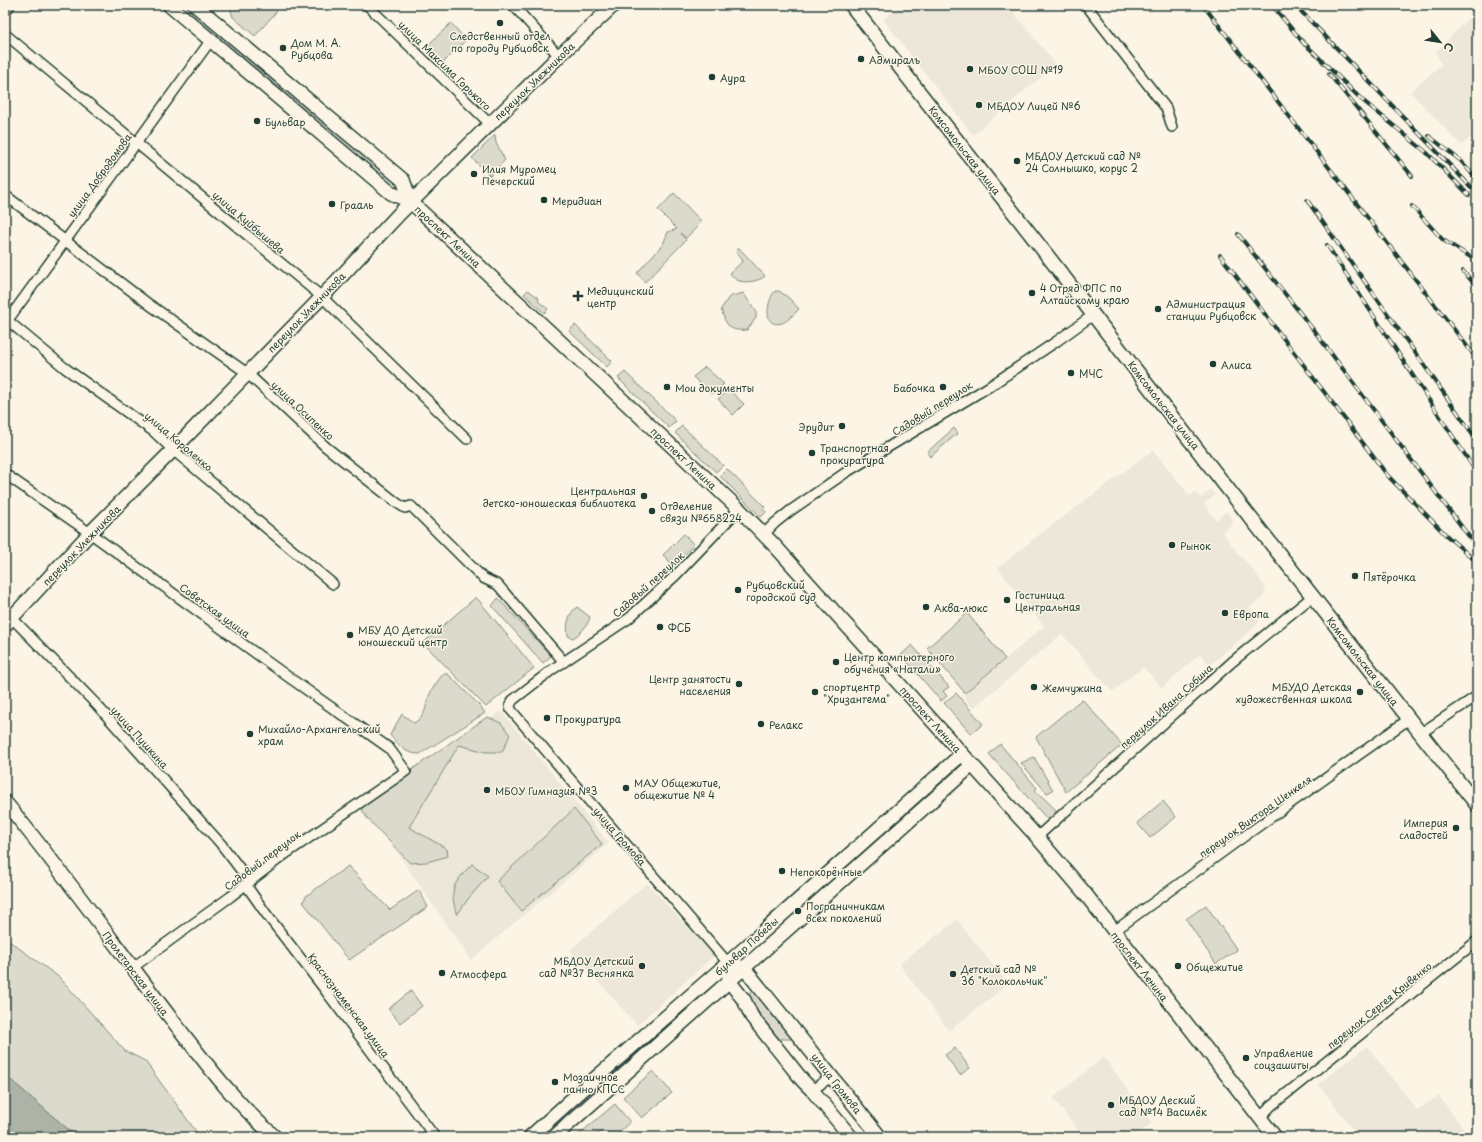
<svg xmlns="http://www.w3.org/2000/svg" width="1482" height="1142" font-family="'Playpen Sans',sans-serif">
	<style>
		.built { fill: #ece7d8 }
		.green { fill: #dcdacc; stroke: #7e8c80 }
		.water { fill: #aeb3a7; stroke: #758479 }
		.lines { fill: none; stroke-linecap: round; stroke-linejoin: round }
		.street-casing { stroke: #1f3d34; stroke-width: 12 }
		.secondary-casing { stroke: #1f3d34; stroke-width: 16 }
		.street { stroke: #fcf5e5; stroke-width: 9 }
		.secondary { stroke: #fcf5e5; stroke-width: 13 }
		.rail-casing { stroke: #1f3d34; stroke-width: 4 }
		.rail { stroke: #fcf5e5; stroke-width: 2.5; stroke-dasharray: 8; stroke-linecap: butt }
		.poi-dot { fill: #1f3d34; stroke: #fcf5e5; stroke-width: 1.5 }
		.labels { text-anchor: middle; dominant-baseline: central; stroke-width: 3; stroke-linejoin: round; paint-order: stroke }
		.poi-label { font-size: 10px; fill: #1f3d34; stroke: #fcf5e5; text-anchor: start }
		.street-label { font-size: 10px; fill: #1f3d34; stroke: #fcf5e5 }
	</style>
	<rect width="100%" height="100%" fill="#fcf5e5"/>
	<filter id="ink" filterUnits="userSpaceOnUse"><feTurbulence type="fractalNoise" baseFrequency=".025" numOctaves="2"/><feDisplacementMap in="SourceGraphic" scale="8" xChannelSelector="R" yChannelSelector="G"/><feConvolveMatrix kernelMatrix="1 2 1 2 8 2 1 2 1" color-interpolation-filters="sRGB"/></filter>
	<g filter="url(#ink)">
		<!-- built -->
		<g class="built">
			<polygon points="901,5 1007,5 1057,65 1030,86 973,135 883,19"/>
			<polygon points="1477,9 1477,132 1461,145 1410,92 1442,64 1435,53"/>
			<polygon points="1153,450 1190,496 1195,492 1200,498 1211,490 1215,495 1204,504 1216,520 1227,511 1234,523 1222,532 1238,554 1251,567 1266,588 1263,597 1249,608 1259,621 1258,624 1210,665 1200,654 1162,688 1143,667 1112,692 1062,634 973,708 963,696 1044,626 998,568 1031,541"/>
			<polygon points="501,711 609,843 471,960 368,810"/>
			<polygon points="647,883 714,956 637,1025 570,950"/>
			<polygon points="957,920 1008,984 949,1031 899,964"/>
			<polygon points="1367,1046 1417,1110 1439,1096 1470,1137 1359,1137 1318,1084"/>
			<polygon points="1104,1057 1152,1123 1134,1137 1083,1137 1053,1098"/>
		</g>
		<!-- green -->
		<g class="green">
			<polygon points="172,5 190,5 225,34 217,43"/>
			<polygon points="234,5 270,5 277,11 255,36 233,17 231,11"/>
			<polygon points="451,23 466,40 442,64 426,47"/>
			<polygon points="228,37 401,181 393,191 220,46"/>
			<polygon points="495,135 496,143 505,160 490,176 472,158"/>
			<polygon points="674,193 702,222 686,238 680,233 686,240 645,282 637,273 663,244 668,232 677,229 658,210"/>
			<path d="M739 248 765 276C760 281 744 284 737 280 735 279 732 276 730 273L743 261 736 251Z"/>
			<polygon points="528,290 539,298 538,301 548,309 544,313 524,294"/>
			<path d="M775 291H779L789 298 799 309C794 314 788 321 782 323 762 329 767 300 775 291Z"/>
			<path d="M743 293 756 311V318L747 330C729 332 726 325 721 309L729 297Z"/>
			<polygon points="575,325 612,361 607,367 569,331"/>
			<polygon points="705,367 724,384 711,394 693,377"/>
			<polygon points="625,372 676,421 669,428 618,378"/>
			<polygon points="729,390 744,404 733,415 718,399"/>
			<polygon points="682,426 723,465 716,472 675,433"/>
			<polygon points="954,428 958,433 930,457 927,452"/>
			<polygon points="727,469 765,507 763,509 766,512 761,517 720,476"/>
			<polygon points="684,534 694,545 673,565 663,555"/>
			<polygon points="476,597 534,668 486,707 423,643"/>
			<polygon points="498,598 551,656 543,663 492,606"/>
			<path d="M577 607 590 617C587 627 581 633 573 638L568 636C566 626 568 613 577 607Z"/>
			<polygon points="967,613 1005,659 965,693 927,648"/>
			<polygon points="912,645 949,687 943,691 947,696 941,701 901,655"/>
			<path d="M443 674H448L480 706 485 713 420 754C405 754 399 746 390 735L402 714 414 723C426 716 425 708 429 696 432 688 438 681 443 674Z"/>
			<polygon points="956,693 983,724 971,734 944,703"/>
			<polygon points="1082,699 1122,745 1066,792 1036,737"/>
			<polygon points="487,717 501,723 510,735 502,752 486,752 459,745 409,827 447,849 448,856 427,862 410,863 367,818 361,808 397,780"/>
			<polygon points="1000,744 1037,788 1035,790 1054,808 1057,813 1048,820 989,754"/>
			<polygon points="1034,757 1053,790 1047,793 1021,763"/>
			<polygon points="927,790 932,796 757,948 754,948"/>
			<polygon points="1163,801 1176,817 1150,838 1137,823"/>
			<polygon points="574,809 602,844 521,911 497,881"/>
			<path d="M472 864 488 876 468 899 457 915C448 887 454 884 472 864Z"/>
			<polygon points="348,866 390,910 419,890 428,907 349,960 303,902 306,896"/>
			<polygon points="1206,905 1237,950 1216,964 1186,919"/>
			<polygon points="5,938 60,978 125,1051 145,1061 200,1137 77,1137 5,1075"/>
			<polygon points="411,991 422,1006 400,1023 388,1009"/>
			<polygon points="752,991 755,991 793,1039 779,1039 749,1000 748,995"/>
			<polygon points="955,1048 970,1068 960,1075 945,1055"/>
			<polygon points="653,1071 672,1093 642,1118 623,1097"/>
			<polygon points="615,1104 630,1122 616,1135 602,1131 595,1137 577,1136"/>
		</g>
		<!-- water -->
		<polygon class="water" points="5,1075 77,1137 5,1137"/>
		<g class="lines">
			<defs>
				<g id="street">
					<polyline points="367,5 490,124"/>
					<polyline points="513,5 559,56"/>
					<polyline points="1086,5 1166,108 1172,127"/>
					<polyline points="5,12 10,5"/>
					<polyline points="5,34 322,297 467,439"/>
					<polyline points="5,195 150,305 247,373 326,447 397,503 405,508 411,506 483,578 498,585 564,662"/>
					<polyline points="7,320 65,368 153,431 173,450 333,584"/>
					<polyline points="5,324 211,40"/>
					<polyline points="5,474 90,533 287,676 389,748 406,771 284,855 230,897 132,968"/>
					<polyline points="764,534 775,523 790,511 845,473 990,386 1057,341 1093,315"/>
					<polyline points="5,614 12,618 95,703 221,844 250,882"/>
					<polyline points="1421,733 1477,696"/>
					<polyline points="1037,837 1232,662 1313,596"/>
					<polyline points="246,885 267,915 322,986 435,1137"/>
					<polyline points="1113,932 1246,835 1409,719"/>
					<polyline points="728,963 511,710 510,705 513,700 553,669 628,619 675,576 739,509"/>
					<polyline points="812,1090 831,1077"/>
					<polyline points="1260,1118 1271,1106 1477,941"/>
				</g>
				<g id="secondary">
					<polyline points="169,5 391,193 411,202 739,509 776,547 1037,837 1083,891 1275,1137"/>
					<polyline points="195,5 403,180 411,202"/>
					<polyline points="851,5 1050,259 1224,484 1477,805"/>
					<polyline points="5,625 90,533 173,450 322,297 399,214 559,56 614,5"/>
					<path d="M5 802C64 873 117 948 173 1021 205 1062 235 1103 275 1137"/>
					<polyline points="737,966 744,968 880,1137"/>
					<polyline points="729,973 729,981 744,1000 752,1017 803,1081 812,1090 851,1137"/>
					<polyline points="530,1137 590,1083 728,963 962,754"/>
					<polyline points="554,1137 972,765"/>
				</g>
			</defs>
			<!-- street casing -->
			<use href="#street" class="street-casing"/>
			<!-- secondary casing -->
			<use href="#secondary" class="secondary-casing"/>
			<!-- street -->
			<use href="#street" class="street"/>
			<!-- secondary -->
			<use href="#secondary" class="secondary"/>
			<defs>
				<g id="rail">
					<polyline points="1203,5 1477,359"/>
					<polyline points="1272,5 1305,45"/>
					<polyline points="1295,5 1471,187"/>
					<polyline points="1301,40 1361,99 1426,152 1469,195"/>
					<polyline points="1329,74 1412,176"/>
					<polyline points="1429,136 1461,161 1477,180"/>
					<polyline points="1307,200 1477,440"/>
					<polyline points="1412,206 1443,240 1477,261"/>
					<polyline points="1238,234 1315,332 1477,547"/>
					<polyline points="1327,245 1477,473"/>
					<polyline points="1220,255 1388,476 1447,536 1477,562"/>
					<polyline points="1463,271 1477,287"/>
				</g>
			</defs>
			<!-- rail casing -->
			<use href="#rail" class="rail-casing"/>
			<!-- rail -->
			<use href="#rail" class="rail"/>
		</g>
	</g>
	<!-- markers -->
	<g class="poi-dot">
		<circle cx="500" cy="23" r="4"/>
		<circle cx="283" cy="48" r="4"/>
		<circle cx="861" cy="59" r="4"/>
		<circle cx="970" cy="69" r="4"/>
		<circle cx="712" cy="77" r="4"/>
		<circle cx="979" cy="105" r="4"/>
		<circle cx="257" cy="121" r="4"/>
		<circle cx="1017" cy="161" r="4"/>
		<circle cx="474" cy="174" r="4"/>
		<circle cx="544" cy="200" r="4"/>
		<circle cx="332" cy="204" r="4"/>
		<circle cx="1032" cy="293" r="4"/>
		<path d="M576 290h4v4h4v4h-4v4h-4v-4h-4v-4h4z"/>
		<circle cx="1158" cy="309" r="4"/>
		<circle cx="1213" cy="364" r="4"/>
		<circle cx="1071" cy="373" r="4"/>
		<circle cx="667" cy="387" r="4"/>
		<circle cx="943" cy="387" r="4"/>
		<circle cx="842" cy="426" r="4"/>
		<circle cx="812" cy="453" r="4"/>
		<circle cx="644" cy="496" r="4"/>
		<circle cx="652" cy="511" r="4"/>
		<circle cx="1172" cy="545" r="4"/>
		<circle cx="1355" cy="576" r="4"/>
		<circle cx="738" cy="590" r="4"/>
		<circle cx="1007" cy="600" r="4"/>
		<circle cx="926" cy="607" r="4"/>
		<circle cx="1225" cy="613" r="4"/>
		<circle cx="660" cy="627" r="4"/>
		<circle cx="350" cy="635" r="4"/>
		<circle cx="836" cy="662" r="4"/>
		<circle cx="739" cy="684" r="4"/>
		<circle cx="1034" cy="687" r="4"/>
		<circle cx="815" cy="692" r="4"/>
		<circle cx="1360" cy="692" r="4"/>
		<circle cx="547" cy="718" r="4"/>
		<circle cx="761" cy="724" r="4"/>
		<circle cx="250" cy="734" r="4"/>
		<circle cx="626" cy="788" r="4"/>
		<circle cx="487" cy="790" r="4"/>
		<circle cx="1456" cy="828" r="4"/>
		<circle cx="782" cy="871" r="4"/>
		<circle cx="798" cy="911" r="4"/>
		<circle cx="642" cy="966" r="4"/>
		<circle cx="1178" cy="966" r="4"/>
		<circle cx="442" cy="973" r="4"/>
		<circle cx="953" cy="974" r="4"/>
		<circle cx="1246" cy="1058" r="4"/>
		<circle cx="555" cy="1082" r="4"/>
		<circle cx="1111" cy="1105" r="4"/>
	</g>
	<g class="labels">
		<!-- poi labels -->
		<g class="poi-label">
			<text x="500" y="35" text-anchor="middle">Следственный отдел<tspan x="500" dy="12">по городу Рубцовск</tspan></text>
			<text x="291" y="42">Дом М. А.<tspan x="291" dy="12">Рубцова</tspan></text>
			<text x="869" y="59">Адмиралъ</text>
			<text x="978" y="69">МБОУ СОШ №19</text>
			<text x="720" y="77">Аура</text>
			<text x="987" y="105">МБДОУ Лицей №6</text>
			<text x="265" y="121">Бульвар</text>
			<text x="1025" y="155">МБДОУ Детский сад №<tspan x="1025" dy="12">24 Солнышко, корус 2</tspan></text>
			<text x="482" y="168">Илия Муромец<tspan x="482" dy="12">Печерский</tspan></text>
			<text x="552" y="200">Меридиан</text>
			<text x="340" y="204">Грааль</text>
			<text x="1040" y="287">4 Отряд ФПС по<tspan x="1040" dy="12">Алтайскому краю</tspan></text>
			<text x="587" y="290">Медицинский<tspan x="587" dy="12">центр</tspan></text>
			<text x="1166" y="303">Администрация<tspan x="1166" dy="12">станции Рубцовск</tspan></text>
			<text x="1221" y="364">Алиса</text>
			<text x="1079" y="373">МЧС</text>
			<text x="675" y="387">Мои документы</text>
			<text x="935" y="387" text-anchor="end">Бабочка</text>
			<text x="834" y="426" text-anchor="end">Эрудит</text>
			<text x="820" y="447">Транспортная<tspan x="820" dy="12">прокуратура</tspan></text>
			<text x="636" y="490" text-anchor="end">Центральная<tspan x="636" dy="12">детско-юношеская библиотека</tspan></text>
			<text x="660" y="505">Отделение<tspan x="660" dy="12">связи №658224</tspan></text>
			<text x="1180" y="545">Рынок</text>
			<text x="1363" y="576">Пятёрочка</text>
			<text x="746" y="584">Рубцовский<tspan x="746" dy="12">городской суд</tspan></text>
			<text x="1015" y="594">Гостиница<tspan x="1015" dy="12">Центральная</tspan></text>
			<text x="934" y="607">Аква-люкс</text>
			<text x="1233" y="613">Европа</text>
			<text x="668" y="627">ФСБ</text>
			<text x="358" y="629">МБУ ДО Детский<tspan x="358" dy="12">юношеский центр</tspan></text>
			<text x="844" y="656">Центр компьютерного<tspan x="844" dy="12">обучения «Натали»</tspan></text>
			<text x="731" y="678" text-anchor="end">Центр занятости<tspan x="731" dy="12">населения</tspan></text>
			<text x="823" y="686">спортцентр<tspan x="823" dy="12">"Хризантема"</tspan></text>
			<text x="1352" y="686" text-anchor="end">МБУДО Детская<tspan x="1352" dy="12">художественная школа</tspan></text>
			<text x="1042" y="687">Жемчужина</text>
			<text x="555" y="718">Прокуратура</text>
			<text x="769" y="724">Релакс</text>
			<text x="258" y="728">Михайло-Архангельский<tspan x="258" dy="12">храм</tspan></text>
			<text x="634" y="782">МАУ Общежитие,<tspan x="634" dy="12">общежитие № 4</tspan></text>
			<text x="495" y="790">МБОУ Гимназия №3</text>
			<text x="1448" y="822" text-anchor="end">Империя<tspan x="1448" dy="12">сладостей</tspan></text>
			<text x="790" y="871">Непокорённые</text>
			<text x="806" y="905">Пограничникам<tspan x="806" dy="12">всех поколений</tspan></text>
			<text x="634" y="960" text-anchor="end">МБДОУ Детский<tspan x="634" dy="12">сад №37 Веснянка</tspan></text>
			<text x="1186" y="966">Общежитие</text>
			<text x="961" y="968">Детский сад №<tspan x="961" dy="12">36 "Колокольчик"</tspan></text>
			<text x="450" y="973">Атмосфера</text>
			<text x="1254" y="1052">Управление<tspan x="1254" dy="12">соцзашиты</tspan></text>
			<text x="563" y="1076">Мозаичное<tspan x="563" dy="12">панно КПСС</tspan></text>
			<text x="1119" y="1099">МБДОУ Деский<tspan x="1119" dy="12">сад №14 Василёк</tspan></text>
		</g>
		<!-- street labels -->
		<g class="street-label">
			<text transform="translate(445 65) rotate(44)">улица Максима Горького</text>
			<text transform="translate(534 81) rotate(-44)">переулок Улежникова</text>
			<text transform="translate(965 150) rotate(52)">Комсомольская улица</text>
			<text transform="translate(99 175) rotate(-54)">улица Добродомова</text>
			<text transform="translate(249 222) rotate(40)">улица Куйбышева</text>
			<text transform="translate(448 236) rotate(43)">проспект Ленина</text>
			<text transform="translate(306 312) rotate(-46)">переулок Улежникова</text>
			<text transform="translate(1164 405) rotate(52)">Комсомольская улица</text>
			<text transform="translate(932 408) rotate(-32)">Садовый переулок</text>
			<text transform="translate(303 410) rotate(43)">улица Осипенко</text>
			<text transform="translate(179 441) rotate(40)">улица Короленко</text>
			<text transform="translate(684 458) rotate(43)">проспект Ленина</text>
			<text transform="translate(81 545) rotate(-46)">переулок Улежникова</text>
			<text transform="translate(648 584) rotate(-42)">Садовый переулок</text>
			<text transform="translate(215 610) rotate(36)">Советская улица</text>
			<text transform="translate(1363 661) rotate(52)">Комсомольская улица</text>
			<text transform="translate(1166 706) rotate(-42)">переулок Ивана Собина</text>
			<text transform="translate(931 719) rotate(48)">проспект Ленина</text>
			<text transform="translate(140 737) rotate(48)">улица Пушкина</text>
			<text transform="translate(1255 816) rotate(-35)">переулок Виктора Шенкеля</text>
			<text transform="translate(620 836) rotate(49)">улица Громова</text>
			<text transform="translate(262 860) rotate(-37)">Садовый переулок</text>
			<text transform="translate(746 946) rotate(-42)">бульвар Победы</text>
			<text transform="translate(1140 966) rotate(52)">проспект Ленина</text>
			<text transform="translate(136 973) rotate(53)">Пролетарская улица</text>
			<text transform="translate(349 1005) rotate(53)">Краснознаменская улица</text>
			<text transform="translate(1379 1005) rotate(-39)">переулок Сергея Кривенко</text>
			<text transform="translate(837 1083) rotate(52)">улица Громова</text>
		</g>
	</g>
	<!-- margin -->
	<rect width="1482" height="1142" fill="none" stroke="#fcf5e5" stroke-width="20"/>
	<rect x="10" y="10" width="1462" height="1122" fill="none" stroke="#1f3d34" stroke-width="1.5" filter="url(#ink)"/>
	<!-- north arrow -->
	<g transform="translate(1440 42) rotate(120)" stroke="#fcf5e5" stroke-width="3" paint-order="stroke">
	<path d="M0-3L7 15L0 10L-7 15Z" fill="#1f3d34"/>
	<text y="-6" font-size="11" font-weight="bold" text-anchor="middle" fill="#1f3d34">С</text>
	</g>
</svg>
